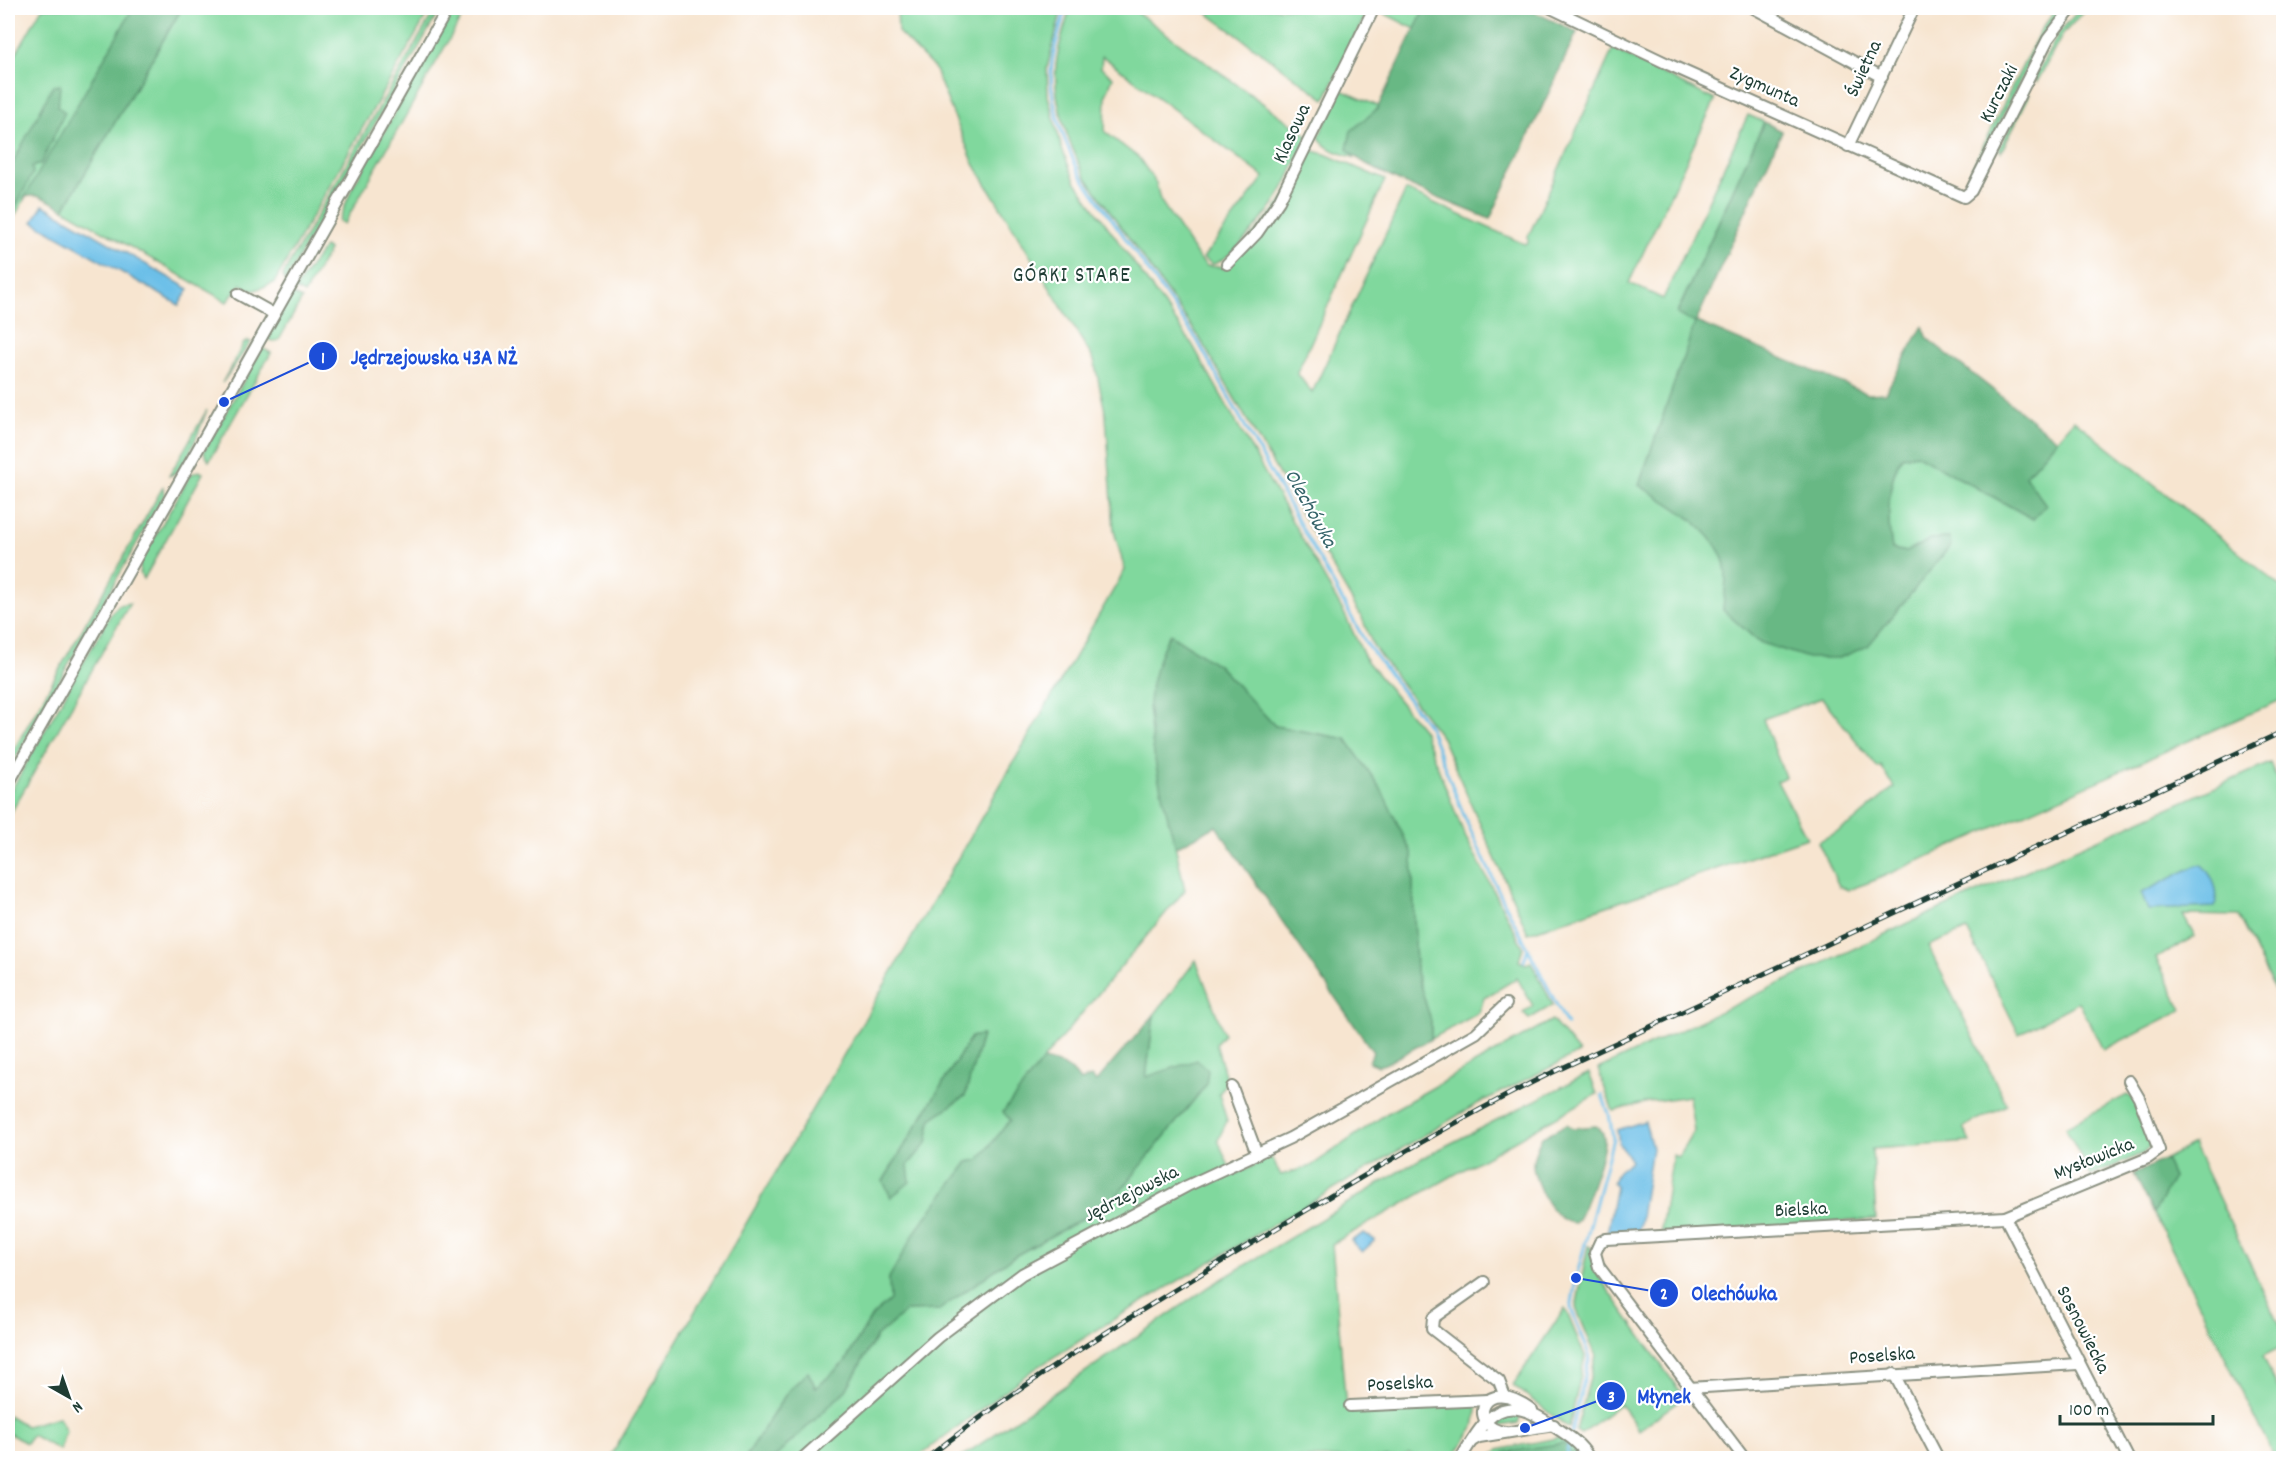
<svg xmlns="http://www.w3.org/2000/svg" width="2291" height="1466" font-family="Dekko,sans-serif">
	<style>
		.green { fill: #80d89d; stroke: #508a68; stroke-width: 1.5; fill-rule: evenodd }
		.forest { fill: #68b884; stroke: #447a5c; stroke-width: 1.5 }
		.water { fill: #6cbfe8; stroke: #467e8e; stroke-width: 1.5 }
		.lines { fill: none; stroke-linecap: round; stroke-linejoin: round }
		.stream { stroke: #6cbfe8; stroke-width: 3 }
		.minor-casing { stroke: #8b9182; stroke-width: 14 }
		.minor { stroke: #fff; stroke-width: 10 }
		.rail-casing { stroke: #1f3d34; stroke-width: 5 }
		.rail { stroke: #fff; stroke-width: 3; stroke-dasharray: 9; stroke-linecap: butt }
		.labels { text-anchor: middle; dominant-baseline: central; stroke-width: 4.5; stroke-linejoin: round; paint-order: stroke }
		.street-label { font-size: 20px; fill: #1f3d34; stroke: #fff }
		.neighbourhood-label { font-size: 21px; letter-spacing: 1.5px; fill: #1f3d34; stroke: #fff }
		.water-label { font-size: 21px; font-style: italic; fill: #36646a; stroke: #fff }
		.leader { fill: none; stroke: #1d4ed8; stroke-width: 2 }
		.callout-dot { fill: #1d4ed8; stroke: #fff; stroke-width: 2 }
		.mark-label { font-size: 18px; text-anchor: middle; font-weight: bold; fill: #fff }
		.callout-label { font-size: 21px; text-anchor: middle; font-weight: bold; fill: #1d4ed8; stroke: #fff; stroke-width: 4.5; stroke-linejoin: round; paint-order: stroke }
	</style>
	<rect width="100%" height="100%" fill="#fff"/>
	<filter id="ink" filterUnits="userSpaceOnUse"><feTurbulence type="fractalNoise" baseFrequency=".0167" numOctaves="2"/><feDisplacementMap in="SourceGraphic" scale="12" xChannelSelector="R" yChannelSelector="G"/><feConvolveMatrix kernelMatrix="1 2 1 2 8 2 1 2 1" color-interpolation-filters="sRGB"/></filter>
	<filter id="wash" filterUnits="userSpaceOnUse"><feTurbulence type="fractalNoise" baseFrequency=".008" numOctaves="4" result="noise"/><feDisplacementMap in="SourceGraphic" scale="24" xChannelSelector="R" yChannelSelector="G"/><feGaussianBlur stdDeviation="1.35" result="paint"/><feColorMatrix in="noise" values="0 0 0 0 0 0 0 0 0 0 0 0 0 0 0 0 0 1.4 0 .05"/><feComposite in="paint" operator="in"/></filter>
	<g filter="url(#wash)">
		<rect width="100%" height="100%" fill="#f7e5d0"/>
		<!-- green -->
		<g class="green">
			<polygon points="42,8 133,8 8,228 8,68"/>
			<polygon points="182,8 431,8 274,283 253,291 241,284 227,302 64,209"/>
			<polygon points="436,8 441,8 285,282 283,275"/>
			<polygon points="455,8 467,8 344,224 339,221 352,188"/>
			<path d="M897 8H1062L1047 68 1048 96 1062 149 1075 181 1192 344 1344 613 1366 660 1423 730 1464 834 1523 947 1519 961 1526 964 1531 962 1553 1005 1529 1019 1523 1013 1533 1006 1517 978 1484 998 1479 1013 1431 1039V1021L1416 972 1412 854 1346 739 1275 726 1218 665 1148 707 1152 740 1185 890 1043 1060 1004 1112 1010 1120 979 1160 968 1162 889 1278 890 1300 872 1316 845 1362 816 1388 808 1372 788 1391 745 1458H610L1125 570 1114 531 1106 416 1094 360 974 164 934 68 898 32ZM982 1035 965 1096 931 1119 927 1143 908 1165 891 1197 883 1181 971 1037Z"/>
			<path d="M1070 8H1131L1308 136C1299 154 1292 173 1282 191 1272 208 1230 263 1212 264L1203 258 1264 177 1102 56 1101 68 1113 77 1106 95 1105 132 1139 158 1156 183 1160 200 1198 257 1207 266 1219 267 1227 264 1281 203 1310 150 1325 154 1385 180 1297 373 1312 393 1406 190 1524 244 1528 243V237L1613 49 1715 100 1629 283 1663 299 1748 115 1764 122 1677 313 1696 322 1639 485C1668 503 1710 525 1723 559 1729 573 1725 595 1723 610L1759 642 1949 538 1931 539 1906 552 1892 549C1887 522 1886 481 1902 457L1916 454 2033 519 2025 476 2074 420 2283 588V699L1873 881 1848 890 1839 886 1818 842 1851 824 1894 787 1881 766 1878 768 1822 698 1763 719 1785 777 1777 781 1807 838 1528 933 1442 738 1373 646 1362 618 1199 337 1085 176C1069 143 1053 104 1056 67 1057 48 1065 27 1070 8Z"/>
			<polygon points="1200,8 1369,8 1325,99"/>
			<polygon points="1378,8 1425,8 1415,29 1377,10"/>
			<polygon points="2057,8 2063,8 2040,41 1971,180 1967,178 2039,33"/>
			<polygon points="2081,8 2087,8 2063,34 2037,82 2035,77 2060,31"/>
			<path d="M1341 90 1378 106 1347 149 1355 158C1343 153 1322 150 1319 136Z"/>
			<polygon points="2030,94 2001,152 1999,148 2025,98"/>
			<polygon points="324,247 329,250 304,294 295,289"/>
			<polygon points="292,294 302,299 279,340 274,342 267,339"/>
			<polygon points="248,341 251,342 222,383 244,343"/>
			<polygon points="262,348 271,353 209,461 204,452"/>
			<path d="M207 410C200 426 187 471 169 476Z"/>
			<polygon points="199,471 203,473 144,579 140,573 140,563 191,474"/>
			<polygon points="163,487 164,495 8,771 8,760"/>
			<polygon points="130,603 8,818 8,796 112,612 119,605"/>
			<polygon points="2270,763 2283,794 2283,1007 2238,916 2183,915 2195,937 2156,958 2182,1010 2103,1050 2079,1002 2019,1034 1967,930 1928,946 2007,1105 1963,1127 1970,1142 1872,1149 1876,1219 1666,1235 1661,1230 1673,1155 1678,1157 1694,1131 1689,1096 1648,1102 1613,1111 1598,1069 1915,920"/>
			<polygon points="1196,960 1224,1034 1216,1044 1227,1082 1219,1094 1227,1121 1218,1140 1233,1176 1271,1157 1281,1175 1311,1166 1386,1114 1552,1020 1579,1053 1477,1104 1119,1316 1030,1372 916,1458 774,1458 846,1390 876,1337 906,1311 939,1310 1013,1257 1111,1203 1206,1085 1168,1072 1146,1078 1154,1015"/>
			<polygon points="1589,1073 1597,1094 1332,1244 1346,1409 1478,1404 1474,1427 1453,1458 1416,1458 1409,1454 1401,1458 960,1458 1209,1287 1422,1158"/>
			<polygon points="2127,1095 2134,1099 2149,1132 2151,1144 2144,1153 2091,1176 2065,1127"/>
			<polygon points="2193,1144 2283,1333 2283,1346 2263,1356 2283,1399 2283,1458 2275,1458 2154,1213 2173,1177 2165,1159"/>
			<polygon points="1588,1246 1591,1247 1592,1267 1684,1397 1639,1430 1620,1404 1581,1434 1576,1431 1596,1356 1576,1308"/>
			<polygon points="1565,1308 1585,1356 1569,1428 1513,1385"/>
			<polygon points="1510,1413 1521,1413 1518,1423 1500,1426 1491,1421"/>
			<polygon points="8,1415 26,1426 59,1417 66,1431 59,1450 32,1435 26,1443 8,1433"/>
			<polygon points="1562,1437 1577,1448 1583,1458 1488,1458 1498,1450"/>
		</g>
		<!-- forest -->
		<g class="forest">
			<path d="M133 8H182L64 209C51 202 37 191 24 198Z"/>
			<path d="M1425 8H1526L1577 32 1490 219C1457 205 1368 173 1347 149L1351 131 1377 109Z"/>
			<polygon points="60,85 58,107 65,112 41,164 32,167 33,173 14,210 8,211 8,172 53,86"/>
			<path d="M1764 122 1782 131 1696 322 1868 394 1885 393 1923 326 1928 339 2057 440 2025 476 2046 505 2033 519 1916 454 1902 457C1886 481 1887 522 1892 549L1906 552 1931 539 1949 538 1951 545 1868 646 1839 658H1808L1759 642 1723 610C1724 595 1729 573 1723 559 1710 525 1668 503 1639 485L1695 323 1677 314Z"/>
			<path d="M1170 634 1218 665 1275 726 1346 739 1381 789 1412 854 1416 972 1431 1021V1039L1385 1064 1378 1066 1369 1062 1373 1052 1216 826 1176 847C1164 806 1151 753 1149 709 1148 691 1160 649 1170 634Z"/>
			<path d="M1154 1015 1146 1077 1197 1060 1208 1070 1206 1085 1111 1203 1013 1257 939 1310 906 1311 876 1337 846 1390 774 1458H745L788 1391 808 1372 816 1388 845 1362 872 1316 890 1300 889 1278 917 1229 968 1162 979 1160 1010 1120 1003 1112 1043 1060C1059 1064 1071 1066 1080 1081L1091 1077 1096 1082Z"/>
			<polygon points="982,1035 965,1096 931,1119 927,1143 908,1165 910,1182 891,1197 883,1181 971,1037"/>
			<path d="M1567 1124 1573 1128 1596 1126C1601 1129 1603 1132 1604 1137 1606 1149 1583 1216 1575 1223 1553 1223 1534 1183 1533 1164 1533 1155 1538 1145 1542 1137Z"/>
			<polygon points="2165,1159 2173,1177 2154,1213 2134,1174"/>
			<polygon points="1563,1443 1576,1458 1495,1458 1506,1452"/>
		</g>
		<!-- water -->
		<g class="water">
			<polygon points="43,205 189,289 179,305 33,222"/>
			<path d="M2197 865H2202C2213 876 2221 893 2214 907L2148 910 2141 893Z"/>
			<polygon points="1645,1121 1652,1148 1639,1230 1607,1234 1616,1186 1613,1182 1618,1171 1631,1161 1619,1143 1617,1130"/>
			<polygon points="1364,1233 1375,1240 1362,1252 1351,1241"/>
		</g>
		<g class="lines">
			<!-- stream -->
			<g class="stream">
				<path d="M1066 8C1061 25 1055 44 1052 62 1047 99 1064 142 1080 174L1197 340 1366 643 1429 727 1465 818 1500 894 1567 1025"/>
				<polyline points="1524,961 1528,948"/>
				<polyline points="1571,1434 1589,1359 1588,1350 1571,1309 1576,1278 1613,1138 1609,1114 1602,1095"/>
				<polyline points="1565,1458 1570,1440"/>
			</g>
		</g>
	</g>
	<g filter="url(#ink)">
		<g class="lines">
			<defs>
				<g id="minor">
					<polyline points="1551,8 1670,65 1964,197 1971,191 2048,39 2072,8"/>
					<polyline points="1754,8 1882,77"/>
					<polyline points="1848,146 1914,8"/>
					<polyline points="1227,264 1257,233 1279,201 1374,8"/>
					<polyline points="238,294 274,314"/>
					<polyline points="8,784 448,8"/>
					<polyline points="1232,1087 1257,1154"/>
					<polyline points="2005,1217 2128,1458"/>
					<polyline points="1484,1282 1433,1318 1432,1329 1499,1381 1504,1394"/>
					<polyline points="1894,1374 1938,1458"/>
					<polyline points="1689,1388 2078,1364"/>
					<polyline points="1350,1406 1488,1400"/>
					<path d="M1505 1432C1467 1428 1480 1371 1532 1410"/>
					<polyline points="1472,1441 1479,1437 1554,1425"/>
					<polyline points="803,1458 938,1337 1022,1274 1187,1186 1290,1138 1476,1033 1506,1004"/>
					<path d="M1461 1458C1488 1413 1503 1390 1555 1427 1569 1436 1581 1444 1589 1458"/>
					<polyline points="1744,1458 1599,1267 1595,1253 1600,1242 1606,1239 2005,1217 2148,1158 2159,1150 2139,1098 2129,1081"/>
				</g>
			</defs>
			<!-- minor casing -->
			<use href="#minor" class="minor-casing"/>
			<!-- minor -->
			<use href="#minor" class="minor"/>
			<defs>
				<path id="rail" d="M927 1458C1029 1377 1140 1311 1252 1243 1349 1185 1445 1125 1547 1075L2284 731"/>
			</defs>
			<!-- rail casing -->
			<use href="#rail" class="rail-casing"/>
			<!-- rail -->
			<use href="#rail" class="rail"/>
		</g>
	</g>
	<g class="labels">
		<!-- street labels -->
		<g class="street-label">
			<text transform="translate(1865 69) rotate(-65)">Świetna</text>
			<text transform="translate(1764 88) rotate(24)">Zygmunta</text>
			<text transform="translate(2000 94) rotate(-63)">Kurczaki</text>
			<text transform="translate(1293 134) rotate(-65)">Klasowa</text>
			<text transform="translate(2094 1160) rotate(-22)">Mysłowicka</text>
			<text transform="translate(1132 1195) rotate(-27)">Jędrzejowska</text>
			<text transform="translate(1801 1211) rotate(-3)">Bielska</text>
			<text transform="translate(2082 1330) rotate(63)">Sosnowiecka</text>
			<text transform="translate(1882 1357) rotate(-4)">Poselska</text>
			<text transform="translate(1400 1385) rotate(-3)">Poselska</text>
		</g>
		<!-- neighbourhood labels -->
		<g class="neighbourhood-label">
			<text x="1072" y="277">GÓRKI STARE</text>
		</g>
		<!-- water labels -->
		<g class="water-label">
			<text transform="translate(1309 509) rotate(61)">Olechówka</text>
		</g>
	</g>
	<!-- callouts -->
	<path class="leader" d="M224 402L323 356M1576 1278L1664 1293M1525 1428L1611 1396"/>
	<g class="callout-dot">
		<circle cx="224" cy="402" r="6"/>
		<circle cx="1576" cy="1278" r="6"/>
		<circle cx="1525" cy="1428" r="6"/>
		<circle cx="323" cy="356" r="15"/>
		<circle cx="1664" cy="1293" r="15"/>
		<circle cx="1611" cy="1396" r="15"/>
	</g>
	<g class="mark-label">
		<text x="323" y="363">1</text>
		<text x="1664" y="1299">2</text>
		<text x="1611" y="1402">3</text>
	</g>
	<g class="callout-label">
		<text x="434" y="364">Jędrzejowska 43A NŻ</text>
		<text x="1734" y="1300">Olechówka</text>
		<text x="1664" y="1403">Młynek</text>
	</g>
	<!-- margin -->
	<rect width="2291" height="1466" fill="none" stroke="#fff" stroke-width="30"/>
	<!-- north arrow -->
	<g transform="translate(69 1397) rotate(140)" stroke="#ffffff" stroke-width="4.5" paint-order="stroke">
	<path d="M0-4.5L10 22L0 15L-10 22Z" fill="#1f3d34"/>
	<text y="-9" font-size="16" font-weight="bold" text-anchor="middle" fill="#1f3d34">N</text>
	</g>
	<!-- scale -->
	<path d="M2060 1415v9h153v-9" fill="none" stroke="#1f3d34" stroke-width="3"/>
	<text x="2069" y="1415" font-size="18" fill="#1f3d34" stroke="#ffffff" stroke-width="4.5" paint-order="stroke">100 m</text>
</svg>
